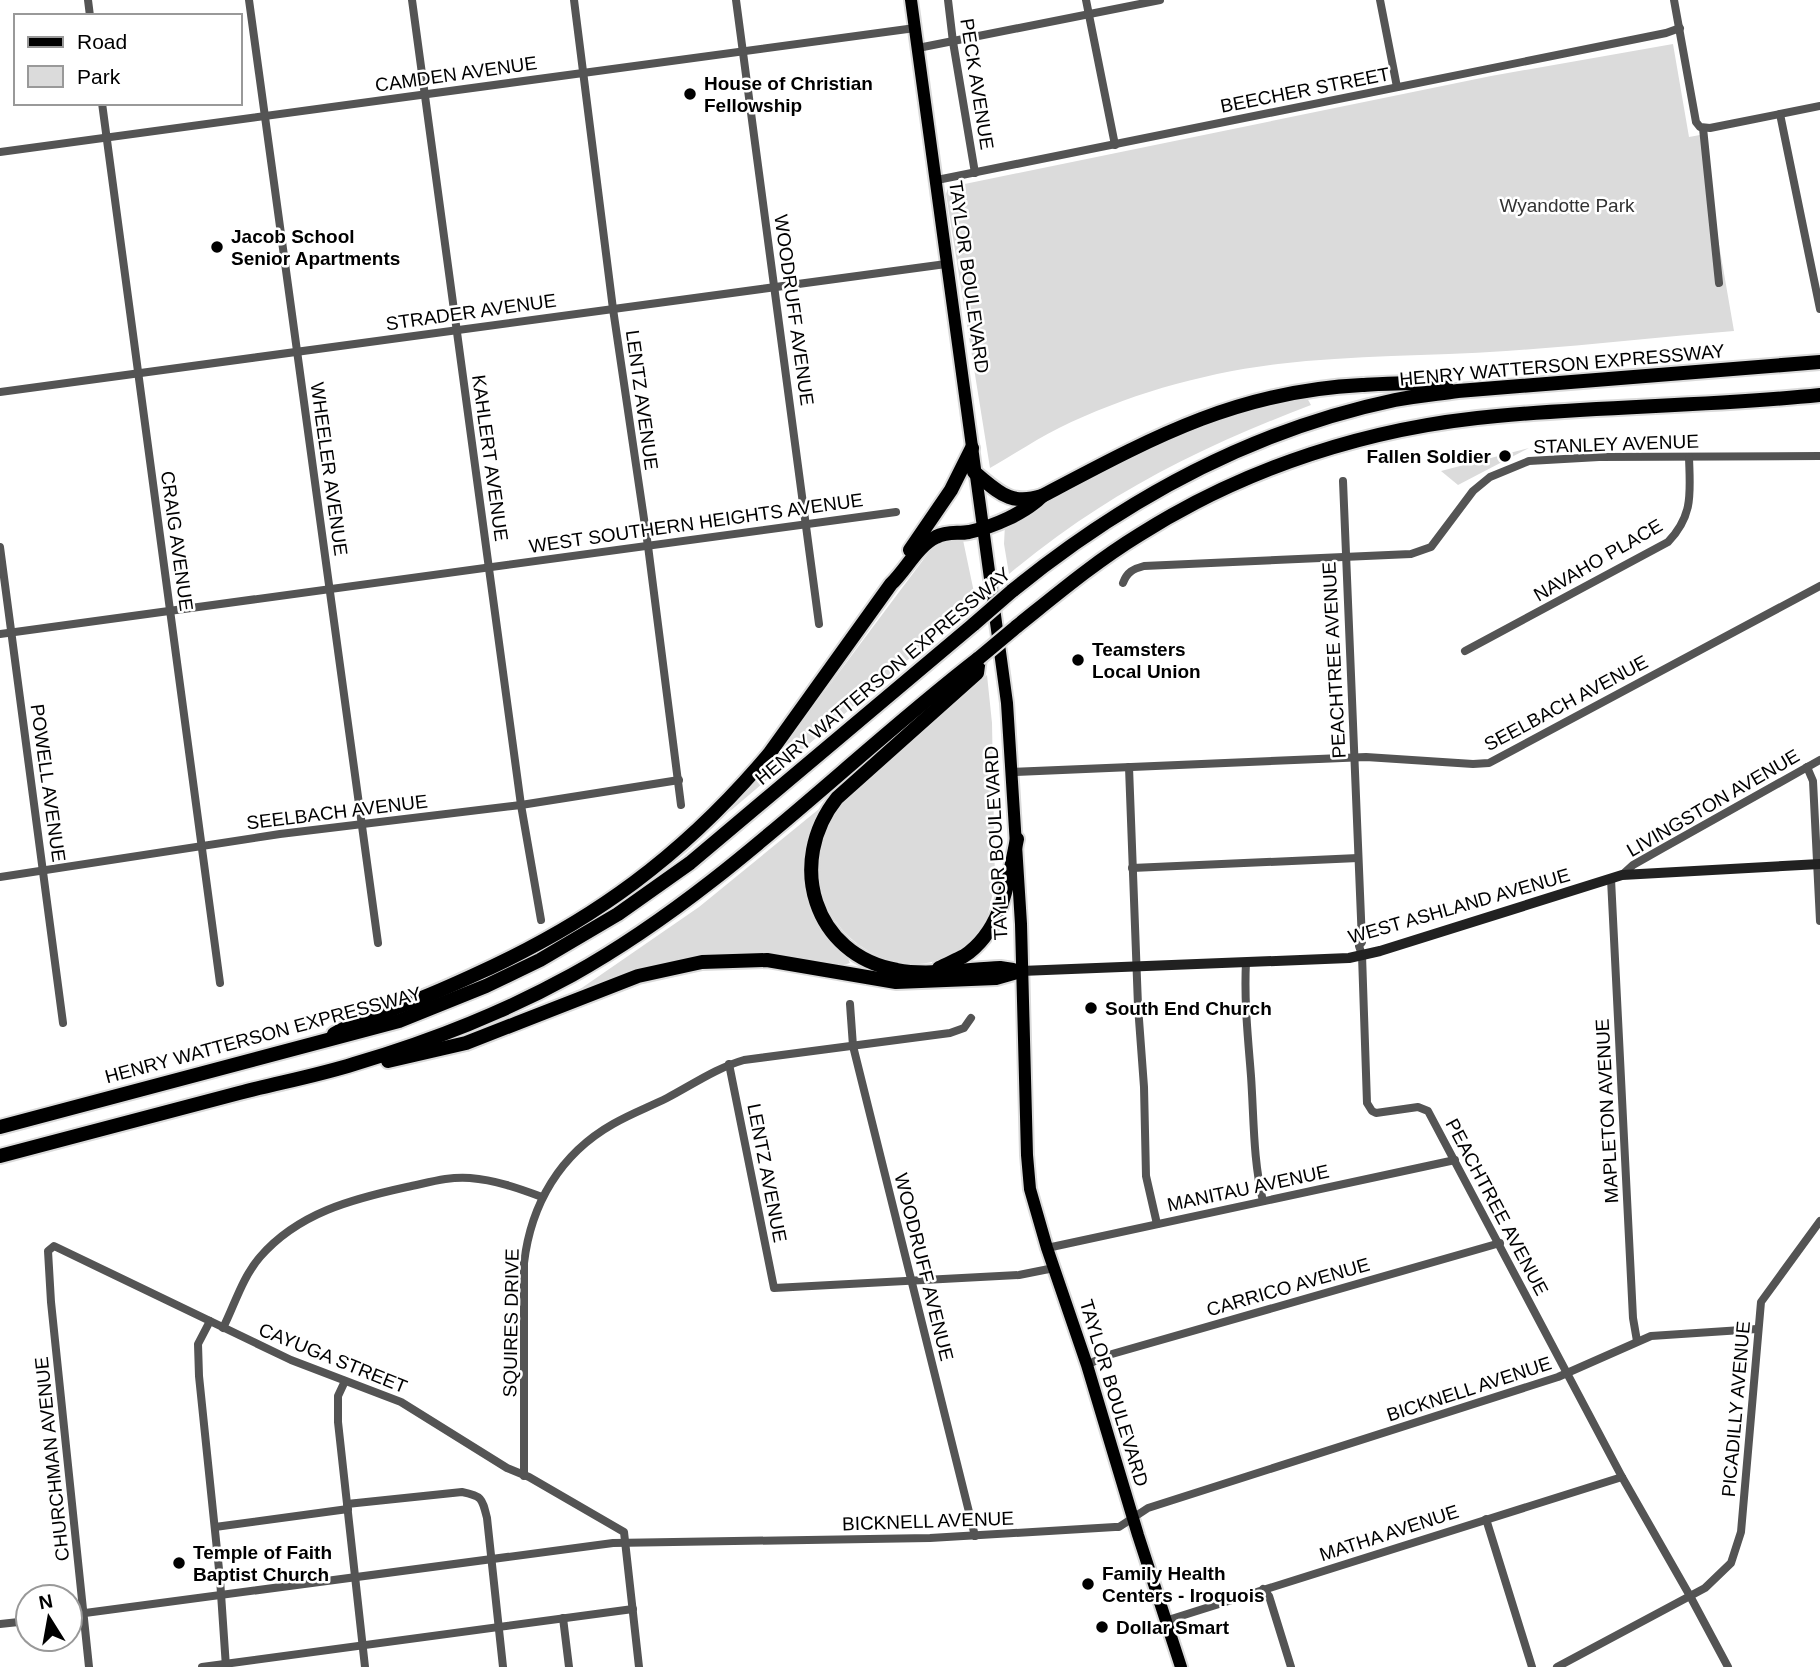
<svg xmlns="http://www.w3.org/2000/svg" width="1820" height="1667" font-family="Helvetica,sans-serif">
	<style>
		.green { fill: #dbdbdb }
		.lines { fill: none; stroke-linecap: round; stroke-linejoin: round }
		.primary-casing { stroke: #dbdbdb; stroke-width: 16 }
		.highway-casing { stroke: #dbdbdb; stroke-width: 18 }
		.street { stroke: #545454; stroke-width: 8 }
		.secondary { stroke: #212121; stroke-width: 10 }
		.primary { stroke: #000; stroke-width: 12 }
		.highway { stroke: #000; stroke-width: 14 }
		.highway-bridge-casing { stroke: #dbdbdb; stroke-width: 18; stroke-linecap: butt }
		.highway-bridge { stroke: #000; stroke-width: 14 }
		.poi-dot { fill: #000; stroke: #fff; stroke-width: 2.5 }
		.labels { text-anchor: middle; dominant-baseline: central; stroke-width: 5; stroke-linejoin: round; paint-order: stroke }
		.street-label { font-size: 19px; fill: #000; stroke: #fff }
		.poi-label { font-size: 19px; font-weight: bold; fill: #000; stroke: #fff; text-anchor: start }
		.park-label { font-size: 19px; fill: #323232; stroke: #fff }
	</style>
	<rect width="100%" height="100%" fill="#fff"/>
	<!-- green -->
	<g class="green">
		<path d="M1673 44 1689 137 1700 135 1734 331C1658 337 1582 346 1506 351 1430 356 1353 355 1278 364 1203 373 1126 395 1059 428 1035 440 1013 455 990 468L946 194 949 185 950 187 1491 76Z"/>
		<path d="M1307 398 1311 405C1198 448 1102 496 1009 574L1004 544 1005 524C1105 471 1194 417 1307 398Z"/>
		<polygon points="1529,448 1458,485 1441,471"/>
		<polygon points="952,538 963,540 976,602 729,812 792,735 932,548"/>
		<path d="M987 675 992 723 995 883 988 914 989 917C921 1033 755 911 843 802Z"/>
		<path d="M819 809C802 849 795 891 822 930 830 941 846 951 850 963 830 972 772 953 745 953 681 954 631 972 573 994L699 907Z"/>
	</g>
	<g class="lines">
		<defs>
			<polyline id="primary" points="911,0 1007,703 1021,924 1027,1155 1030,1189 1047,1248 1087,1365 1138,1535 1181,1667"/>
			<g id="highway">
				<path d="M974 472C999 492 1009 506 1042 496 1150 439 1236 391 1362 385 1393 383 1416 381 1447 388"/>
				<polyline points="910,550 951,490 972,448"/>
				<path d="M1012 591C1125 499 1252 430 1395 400 1416 396 1437 394 1458 391L1820 362"/>
				<path d="M1016 627C1056 595 1095 562 1139 535 1246 467 1371 427 1497 416 1605 406 1713 406 1820 395"/>
				<path d="M979 658 977 673 837 798C786 862 813 955 897 970 926 976 970 969 1000 968L1013 970"/>
				<path d="M939 968C947 964 956 960 964 956 1003 930 1008 881 1017 839"/>
				<path d="M334 1034C355 1022 376 1015 398 1007 423 998 448 987 472 976 593 922 684 855 769 754L891 584C906 570 917 546 936 537 947 531 958 534 969 532 993 527 1025 513 1042 496"/>
				<polyline points="388,1061 466,1043 638,976 702,962 767,960 896,982 996,978 1021,971"/>
				<polyline points="0,1127 399,1021 486,986 540,960 618,914 690,863 974,624"/>
				<path d="M0 1156C80 1135 160 1114 239 1093 277 1083 316 1076 354 1064 429 1042 503 1013 572 975 723 891 843 763 979 658"/>
			</g>
		</defs>
		<!-- primary casing -->
		<use href="#primary" class="primary-casing"/>
		<!-- highway casing -->
		<use href="#highway" class="highway-casing"/>
		<!-- street -->
		<g class="street">
			<polyline points="88,0 90,16"/>
			<polyline points="249,0 378,943"/>
			<polyline points="412,0 521,805 541,920"/>
			<polyline points="574,0 613,309 648,546 681,805"/>
			<polyline points="736,0 819,624"/>
			<polyline points="948,0 953,42 975,173"/>
			<polyline points="1086,0 1115,145"/>
			<polyline points="1380,0 1397,87"/>
			<polyline points="1674,0 1696,122 1700,127 1710,128 1820,106"/>
			<polyline points="918,48 1160,0"/>
			<polyline points="102,103 220,983"/>
			<polyline points="1780,114 1820,309"/>
			<polyline points="1703,128 1719,283"/>
			<polyline points="0,152 915,28"/>
			<polyline points="937,180 1666,33 1680,28"/>
			<polyline points="0,392 946,264"/>
			<polyline points="1343,481 1362,942 1359,946 1362,955 1367,1103 1372,1111 1376,1113 1418,1107 1428,1111 1622,1477 1690,1596 1728,1667"/>
			<polyline points="0,547 63,1023"/>
			<path d="M1123 583C1127 572 1133 569 1144 566L1411 554 1431 547 1473 491 1490 477 1529 461 1599 457 1820 456"/>
			<polyline points="0,634 896,512"/>
			<path d="M1465 651 1668 542C1694 515 1690 492 1689 457"/>
			<polyline points="1129,767 1138,1006 1144,1087 1146,1176 1157,1224"/>
			<polyline points="1807,767 1813,781 1820,921"/>
			<polyline points="1013,772 1366,757 1473,764 1489,763 1820,586"/>
			<polyline points="1132,868 1358,858"/>
			<polyline points="1622,875 1633,865 1663,848 1820,760"/>
			<polyline points="0,877 280,834 521,805 679,780"/>
			<polyline points="1611,879 1633,1318 1637,1341"/>
			<path d="M1246 962C1244 1001 1248 1038 1251 1076 1254 1119 1253 1160 1263 1201"/>
			<polyline points="850,1004 853,1046 975,1536"/>
			<polyline points="729,1064 774,1288 1019,1275 1054,1268"/>
			<polyline points="1047,1248 1455,1160"/>
			<polyline points="210,1321 198,1344 199,1376 220,1579 226,1667"/>
			<path d="M223 1328C235 1304 242 1278 260 1257 298 1213 352 1199 407 1187 427 1183 449 1176 470 1178 495 1180 518 1188 542 1197"/>
			<polyline points="1087,1365 1105,1356 1500,1243"/>
			<polyline points="345,1381 338,1396 338,1422 365,1667"/>
			<path d="M524 1476V1263C531 1204 560 1154 613 1124 630 1114 649 1107 667 1098 692 1085 716 1068 744 1060L950 1033 964 1028 971 1018"/>
			<path d="M347 1504 462 1492C482 1496 482 1498 487 1518L503 1667"/>
			<polyline points="1486,1519 1532,1667"/>
			<polyline points="215,1527 348,1509"/>
			<polyline points="1263,1589 1269,1596 1291,1667"/>
			<polyline points="70,1615 613,1543 930,1538 1115,1527 1119,1527 1148,1508 1558,1377 1651,1336 1757,1329"/>
			<polyline points="563,1618 569,1667"/>
			<polyline points="1165,1621 1622,1477"/>
			<polyline points="0,1624 28,1621"/>
			<polyline points="89,1667 51,1302 48,1251 54,1246 291,1360 401,1402 507,1468 529,1477 624,1532 639,1667"/>
			<polyline points="202,1667 633,1609"/>
			<polyline points="1557,1667 1705,1588 1731,1563 1741,1532 1761,1302 1820,1221"/>
		</g>
		<!-- secondary -->
		<polyline class="secondary" points="1021,971 1349,958 1380,951 1622,875 1820,864"/>
		<!-- primary -->
		<use href="#primary" class="primary"/>
		<!-- highway -->
		<use href="#highway" class="highway"/>
		<defs>
			<g id="highway-bridge">
				<polyline points="974,624 1012,591"/>
				<polyline points="979,658 1016,627"/>
			</g>
		</defs>
		<!-- highway-bridge casing -->
		<use href="#highway-bridge" class="highway-bridge-casing"/>
		<!-- highway-bridge -->
		<use href="#highway-bridge" class="highway-bridge"/>
	</g>
	<!-- markers -->
	<g class="poi-dot">
		<circle cx="690" cy="94" r="7"/>
		<circle cx="217" cy="247" r="7"/>
		<circle cx="1505" cy="456" r="7"/>
		<circle cx="1078" cy="660" r="7"/>
		<circle cx="1091" cy="1008" r="7"/>
		<circle cx="179" cy="1563" r="7"/>
		<circle cx="1088" cy="1584" r="7"/>
		<circle cx="1102" cy="1627" r="7"/>
	</g>
	<g class="labels">
		<!-- street labels -->
		<g class="street-label">
			<text transform="translate(456 74) rotate(-8)">CAMDEN AVENUE</text>
			<text transform="translate(977 84) rotate(81)">PECK AVENUE</text>
			<text transform="translate(1305 90) rotate(-11)">BEECHER STREET</text>
			<text transform="translate(969 277) rotate(82)">TAYLOR BOULEVARD</text>
			<text transform="translate(794 310) rotate(82)">WOODRUFF AVENUE</text>
			<text transform="translate(471 312) rotate(-8)">STRADER AVENUE</text>
			<text transform="translate(1562 365) rotate(-5)">HENRY WATTERSON EXPRESSWAY</text>
			<text transform="translate(642 400) rotate(82)">LENTZ AVENUE</text>
			<text transform="translate(1616 444) rotate(-2)">STANLEY AVENUE</text>
			<text transform="translate(490 458) rotate(82)">KAHLERT AVENUE</text>
			<text transform="translate(329 469) rotate(82)">WHEELER AVENUE</text>
			<text transform="translate(696 523) rotate(-8)">WEST SOUTHERN HEIGHTS AVENUE</text>
			<text transform="translate(177 541) rotate(82)">CRAIG AVENUE</text>
			<text transform="translate(1598 560) rotate(-30)">NAVAHO PLACE</text>
			<text transform="translate(1334 660) rotate(-93)">PEACHTREE AVENUE</text>
			<text transform="translate(883 676) rotate(-40)">HENRY WATTERSON EXPRESSWAY</text>
			<text transform="translate(1566 703) rotate(-28)">SEELBACH AVENUE</text>
			<text transform="translate(48 783) rotate(82)">POWELL AVENUE</text>
			<text transform="translate(1713 803) rotate(-30)">LIVINGSTON AVENUE</text>
			<text transform="translate(337 812) rotate(-7)">SEELBACH AVENUE</text>
			<text transform="translate(996 843) rotate(-93)">TAYLOR BOULEVARD</text>
			<text transform="translate(1459 906) rotate(-16)">WEST ASHLAND AVENUE</text>
			<text transform="translate(263 1035) rotate(-15)">HENRY WATTERSON EXPRESSWAY</text>
			<text transform="translate(1607 1111) rotate(-93)">MAPLETON AVENUE</text>
			<text transform="translate(767 1173) rotate(79)">LENTZ AVENUE</text>
			<text transform="translate(1248 1188) rotate(-12)">MANITAU AVENUE</text>
			<text transform="translate(1497 1207) rotate(62)">PEACHTREE AVENUE</text>
			<text transform="translate(924 1267) rotate(76)">WOODRUFF AVENUE</text>
			<text transform="translate(1288 1287) rotate(-16)">CARRICO AVENUE</text>
			<text transform="translate(511 1323) rotate(-89)">SQUIRES DRIVE</text>
			<text transform="translate(333 1358) rotate(22)">CAYUGA STREET</text>
			<text transform="translate(1469 1389) rotate(-18)">BICKNELL AVENUE</text>
			<text transform="translate(1114 1393) rotate(73)">TAYLOR BOULEVARD</text>
			<text transform="translate(1736 1409) rotate(-85)">PICADILLY AVENUE</text>
			<text transform="translate(52 1459) rotate(-96)">CHURCHMAN AVENUE</text>
			<text transform="translate(928 1521) rotate(-2)">BICKNELL AVENUE</text>
			<text transform="translate(1389 1533) rotate(-18)">MATHA AVENUE</text>
		</g>
		<!-- poi labels -->
		<g class="poi-label">
			<text x="704" y="83">House of Christian<tspan x="704" dy="22">Fellowship</tspan></text>
			<text x="231" y="236">Jacob School<tspan x="231" dy="22">Senior Apartments</tspan></text>
			<text x="1491" y="456" text-anchor="end">Fallen Soldier</text>
			<text x="1092" y="649">Teamsters<tspan x="1092" dy="22">Local Union</tspan></text>
			<text x="1105" y="1008">South End Church</text>
			<text x="193" y="1552">Temple of Faith<tspan x="193" dy="22">Baptist Church</tspan></text>
			<text x="1102" y="1573">Family Health<tspan x="1102" dy="22">Centers - Iroquois</tspan></text>
			<text x="1116" y="1627">Dollar Smart</text>
		</g>
		<!-- park labels -->
		<g class="park-label">
			<text x="1567" y="205">Wyandotte Park</text>
		</g>
	</g>
	<!-- legend -->
	<rect x="14" y="14" width="228" height="91" fill="#ffffff" stroke="#999999" stroke-width="2"/>
	<rect x="28" y="37" width="35" height="10" fill="#000000" stroke="#999999" stroke-width="2"/>
	<text x="77" y="49" font-size="21" fill="#000000">Road</text>
	<rect x="28" y="66" width="35" height="21" fill="#dbdbdb" stroke="#999999" stroke-width="2"/>
	<text x="77" y="84" font-size="21" fill="#000000">Park</text>
	<!-- north arrow -->
	<g transform="translate(49 1618) rotate(349)"><circle r="33" fill="#ffffff" stroke="#999999" stroke-width="2"/>
	<path d="M0-5L12 26L0 18L-12 26Z" fill="#000000"/>
	<text y="-10" font-size="19" font-weight="bold" text-anchor="middle" fill="#000000">N</text>
	</g>
</svg>
